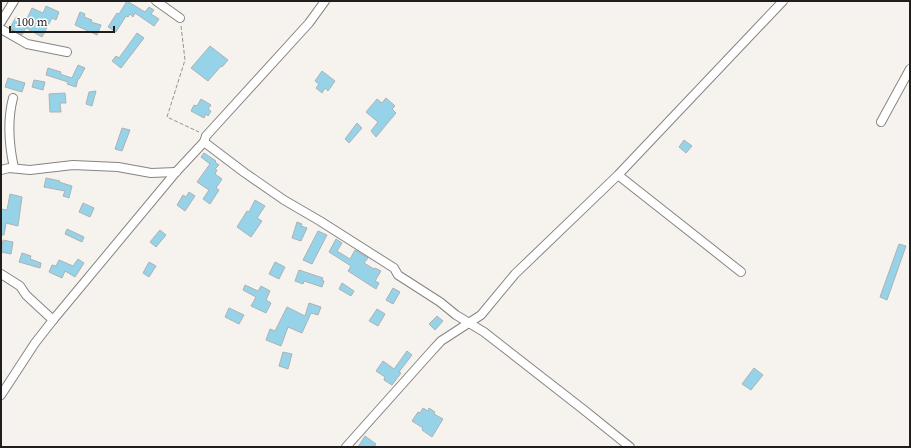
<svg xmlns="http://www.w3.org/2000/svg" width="911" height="448" font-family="'Source Serif 4',serif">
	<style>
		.building { fill: #96d3e8; stroke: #adb2b4 }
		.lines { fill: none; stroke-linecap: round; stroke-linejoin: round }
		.minor-casing { stroke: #878581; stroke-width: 10 }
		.path { stroke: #94928f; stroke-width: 1; stroke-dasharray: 4 2; stroke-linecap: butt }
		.minor { stroke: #fff; stroke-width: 8 }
	</style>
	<rect width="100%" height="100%" fill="#f6f3ef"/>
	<!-- building -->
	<g class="building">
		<polygon points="127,1 145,12 149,7 154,10 151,14 159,19 154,26 135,13 133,17 130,14 128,17 126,16 116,32 108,27 117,13 119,14"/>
		<polygon points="46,6 59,12 56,20 52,18 42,37 26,28 22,35 10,28 16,17 25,23 32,8 43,13"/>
		<polygon points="80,12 85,14 84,17 92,20 91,22 101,25 97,35 75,25"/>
		<polygon points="137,33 144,38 121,68 112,61 116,56 119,58"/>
		<polygon points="210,46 228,60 222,67 221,66 208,81 191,68"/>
		<polygon points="78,65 85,68 79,79 78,79 76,87 67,84 68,82 46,75 48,68 61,72 60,74 72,78"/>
		<polygon points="322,71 335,81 328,91 325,88 322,93 316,88 319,84 315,81"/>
		<polygon points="8,78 25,83 22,92 5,87"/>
		<polygon points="34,80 45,82 43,90 32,87"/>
		<polygon points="96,91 92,106 86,104 89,92"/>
		<polygon points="65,93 66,103 60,103 61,112 50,112 49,94"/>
		<polygon points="386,98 395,106 392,109 396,113 376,137 371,131 378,122 366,112 377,99 382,103"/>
		<polygon points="201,99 211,105 208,109 211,111 208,116 206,114 204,118 191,111 194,105 197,106"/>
		<polygon points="357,123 362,128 349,143 345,139"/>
		<polygon points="122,128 130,130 122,151 115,149"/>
		<polygon points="684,140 692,146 686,153 679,147"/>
		<polygon points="204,153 216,161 215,162 219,165 215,169 217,170 215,174 222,179 216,188 219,190 210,204 203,199 209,190 197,182 210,164 201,157"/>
		<polygon points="46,178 60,181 59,182 72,186 69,198 63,196 65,191 44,187"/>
		<polygon points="189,192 195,196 185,211 177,205 183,195 186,197"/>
		<polygon points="10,194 22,197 18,226 6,223 4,235 1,235 1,209 7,210"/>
		<polygon points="255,200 265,206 257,218 262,221 251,237 237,227 247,211 249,212"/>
		<polygon points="83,203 94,208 90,217 79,212"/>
		<polygon points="297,222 302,224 301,226 307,228 301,241 292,238"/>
		<polygon points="67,229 84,237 82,242 65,234"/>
		<polygon points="160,230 166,235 156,247 150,242"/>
		<polygon points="318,231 327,235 312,264 303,260"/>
		<polygon points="336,239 342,243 337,251 350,259 355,250 368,258 364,263 374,269 375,268 381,271 375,281 379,283 376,289 348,271 351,266 329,252"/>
		<polygon points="3,240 13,242 11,254 1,252"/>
		<polygon points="899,244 906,246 887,300 880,297"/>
		<polygon points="22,253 31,256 30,259 41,263 40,268 19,262"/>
		<polygon points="78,259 84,263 75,277 65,271 62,278 49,272 52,265 56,266 59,260 73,266"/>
		<polygon points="149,262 156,266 149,277 143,273"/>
		<polygon points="275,262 285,267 279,279 269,274"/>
		<polygon points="299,270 323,278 322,280 324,281 322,287 304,281 303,284 295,281"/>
		<polygon points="342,283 354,291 351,296 339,289"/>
		<polygon points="245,285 258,291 261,286 270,291 266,300 271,303 266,313 251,306 256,297 243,290"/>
		<polygon points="393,288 400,292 393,304 386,300"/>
		<polygon points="309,303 321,307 318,315 311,313 302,333 288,327 281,346 266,340 270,329 275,331 287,307 305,316"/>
		<polygon points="229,308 244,315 239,324 225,317"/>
		<polygon points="377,309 385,314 378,326 369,321"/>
		<polygon points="437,316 443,321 435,330 429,324"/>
		<polygon points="407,351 412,355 399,372 401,373 392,385 384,380 385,377 376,371 383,361 394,369"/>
		<polygon points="283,352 292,354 288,369 279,366"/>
		<polygon points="754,368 763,375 751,390 742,384"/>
		<polygon points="423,408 428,411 429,408 435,412 434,414 443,419 432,437 422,430 423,428 412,421 418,412 420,413"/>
		<polygon points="365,436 376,444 374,447 358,447"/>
	</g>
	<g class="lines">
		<defs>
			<g id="minor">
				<polyline points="156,1 180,18"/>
				<polyline points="1,22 14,1"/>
				<polyline points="1,29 27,44 67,52"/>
				<path d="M13 98C7 121 9 145 14 168"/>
				<polyline points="881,122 910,69"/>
				<polyline points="204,142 245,173 284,200 320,221 394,268 398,275 440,302 456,315 484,332 584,410 630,447"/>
				<polyline points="1,170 9,168 30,170 73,165 118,167 151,173 176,172"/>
				<polyline points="618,175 741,272"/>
				<polyline points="1,274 20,286 26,295 53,320"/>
				<polyline points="1,395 35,343 53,320 176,172 204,142 206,136 309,23 325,1"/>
				<polyline points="346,447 430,353 441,341 481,315 515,274 618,175 783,1"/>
			</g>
		</defs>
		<!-- minor casing -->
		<use href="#minor" class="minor-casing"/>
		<!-- path -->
		<polyline class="path" points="181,26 185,60 167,117 199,132"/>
		<!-- minor -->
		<use href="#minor" class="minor"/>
	</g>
	<!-- border -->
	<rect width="911" height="448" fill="none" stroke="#1f1e1c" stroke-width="4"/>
	<!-- scale -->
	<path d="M10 26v6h104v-6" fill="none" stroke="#1f1e1c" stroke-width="2"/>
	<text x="16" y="26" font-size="12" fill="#1f1e1c" stroke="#ffffff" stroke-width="3" paint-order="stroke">100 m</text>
</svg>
